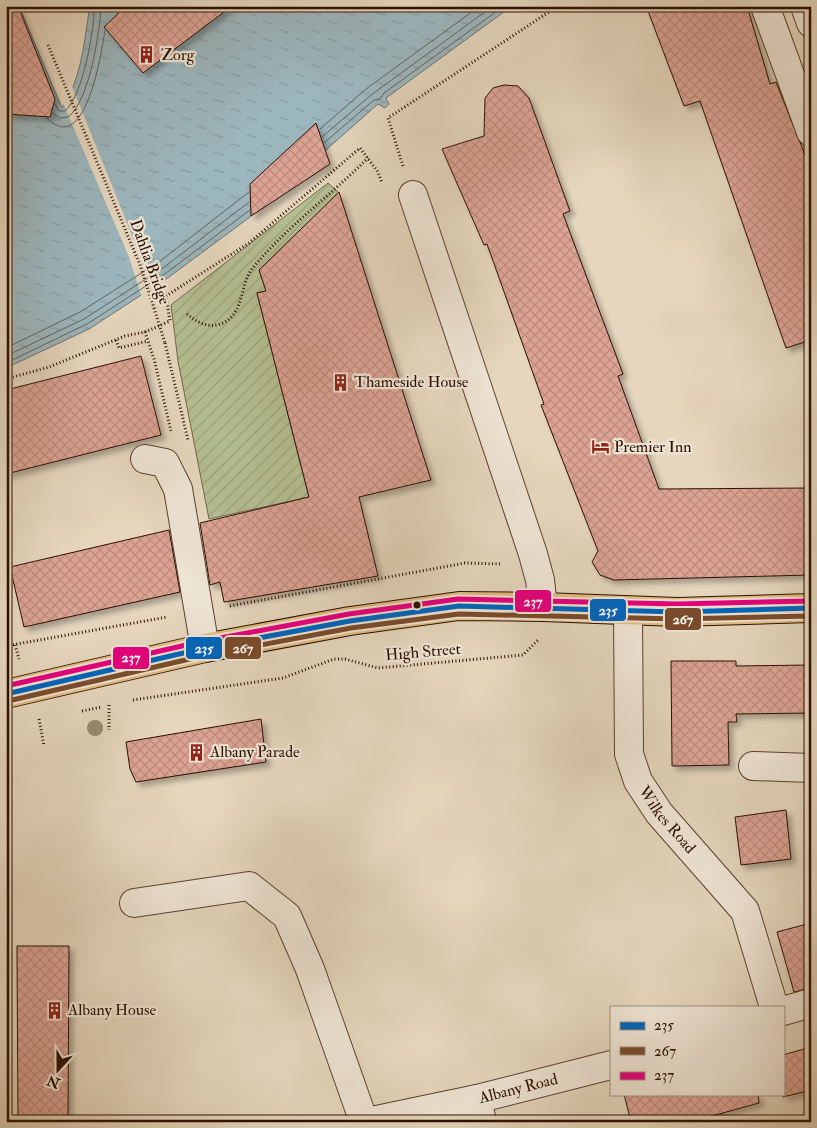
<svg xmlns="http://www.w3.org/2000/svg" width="817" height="1128" font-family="'IM FELL Double Pica',serif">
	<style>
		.garden { fill: url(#garden-furrows); stroke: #706649 }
		.water { fill: url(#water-ripples); stroke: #6f7372 }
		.pier { fill: #e5d6bd }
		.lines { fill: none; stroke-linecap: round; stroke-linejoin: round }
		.shore { stroke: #64625f; stroke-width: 1 }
		.building { fill: url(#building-cross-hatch); stroke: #2c0f01; filter: url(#shadow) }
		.minor-casing { stroke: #5a4130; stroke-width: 30 }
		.major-casing { stroke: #2c0f01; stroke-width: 30 }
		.path { stroke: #2c0f01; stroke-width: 3; stroke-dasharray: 1 2.5; stroke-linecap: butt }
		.minor { stroke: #eee4d4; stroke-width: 28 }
		.major { stroke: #e2bb7e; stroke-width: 28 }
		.path-bridge { stroke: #2c0f01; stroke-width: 3; stroke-dasharray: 1 2.5; stroke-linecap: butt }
		.bus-1-casing { stroke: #eee4d4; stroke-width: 9 }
		.bus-2-casing { stroke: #eee4d4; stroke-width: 9 }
		.bus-3-casing { stroke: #eee4d4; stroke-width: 9 }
		.bus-1 { stroke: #0065bd; stroke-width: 5 }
		.bus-2 { stroke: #7a4b2a; stroke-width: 5 }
		.bus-3 { stroke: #e5007d; stroke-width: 5 }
		.tree { fill: #9a8a71 }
		.bus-dot { fill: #2c0f01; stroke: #eee4d4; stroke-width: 2 }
		.labels { text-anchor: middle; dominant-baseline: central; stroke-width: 4.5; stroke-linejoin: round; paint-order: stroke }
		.poi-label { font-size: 16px; fill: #2c0f01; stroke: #eee4d4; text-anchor: start }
		.street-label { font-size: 16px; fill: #2c0f01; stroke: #eee4d4 }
		.line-badge { stroke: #eee4d4; stroke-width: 2 }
		.badge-label { font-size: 14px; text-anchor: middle; font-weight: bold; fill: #fff }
	</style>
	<defs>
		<pattern id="garden-furrows" width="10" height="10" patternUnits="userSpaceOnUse" patternTransform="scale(1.25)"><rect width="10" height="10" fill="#b4be91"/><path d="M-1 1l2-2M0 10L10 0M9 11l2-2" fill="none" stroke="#9ba27b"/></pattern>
		<pattern id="water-ripples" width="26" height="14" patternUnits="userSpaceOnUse" patternTransform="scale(1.25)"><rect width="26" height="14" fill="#9cb6bd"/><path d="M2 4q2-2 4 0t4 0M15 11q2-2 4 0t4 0" fill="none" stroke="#879ba1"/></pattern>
		<pattern id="building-cross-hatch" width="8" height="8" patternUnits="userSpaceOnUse" patternTransform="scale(1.25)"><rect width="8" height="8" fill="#dca394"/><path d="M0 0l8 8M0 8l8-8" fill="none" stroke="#bd8b7e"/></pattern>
		<filter id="shadow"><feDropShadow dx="4.5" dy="4.5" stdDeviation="2.5" flood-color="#0004"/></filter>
	</defs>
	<rect width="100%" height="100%" fill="#e5d6bd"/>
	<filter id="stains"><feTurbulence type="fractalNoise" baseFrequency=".004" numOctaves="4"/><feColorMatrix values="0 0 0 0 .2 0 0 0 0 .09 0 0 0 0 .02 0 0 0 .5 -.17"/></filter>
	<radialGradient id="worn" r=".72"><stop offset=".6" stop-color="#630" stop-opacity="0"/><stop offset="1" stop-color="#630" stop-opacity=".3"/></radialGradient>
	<!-- garden -->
	<polygon class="garden" points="328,183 339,193 259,270 266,291 257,293 309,497 209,519 178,361 171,305"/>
	<!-- water -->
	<path class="water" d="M6 6H19L62 108C82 78 84 41 90 6H512L386 98 389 104 385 108 378 104 250 217 169 277 89 329 6 368Z"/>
	<!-- pier -->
	<polygon class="pier" points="72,86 154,290 142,298 129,257 63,103"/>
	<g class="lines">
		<!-- shore -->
		<g class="shore">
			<path d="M55 104 59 111H65C84 93 93 33 95 6"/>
			<path d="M52 113 60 118 68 117C89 102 100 32 101 6"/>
			<path d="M47 118C86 159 102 49 105 30"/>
			<polyline points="320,129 366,89 480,6"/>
			<polyline points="322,137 371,95 493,6"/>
			<polyline points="324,143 374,100 380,99 384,93 504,6"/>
			<polyline points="6,348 80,312 159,262 249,192"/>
			<polyline points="6,356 84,319 163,268 249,202"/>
			<polyline points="6,363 87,324 166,273 250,210"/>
		</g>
	</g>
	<!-- building -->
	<g class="building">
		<polygon points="6,6 18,6 55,99 50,117 6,114"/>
		<polygon points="126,6 232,6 143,73 104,27"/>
		<polygon points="665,6 747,6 770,84 776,82 811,170 811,340 786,348 700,101 684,106 648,11"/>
		<polygon points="504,85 518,86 529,98 570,211 563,214 623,374 618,376 659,489 811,488 811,575 614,580 600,575 592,562 598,551 541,405 544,404 487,244 484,245 442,149 484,136 485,98 493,88"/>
		<polygon points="316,123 330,164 251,216 250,184"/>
		<polygon points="339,192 431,480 359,497 378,576 224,602 220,582 210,585 200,523 309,497 257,293 266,291 259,270"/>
		<polygon points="141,356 161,435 6,474 6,390"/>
		<polygon points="169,530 180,592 24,627 10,567"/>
		<polygon points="671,661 736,661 736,666 811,665 811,713 736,714 737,722 728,722 729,765 672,766"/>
		<polygon points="261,719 266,762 136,782 130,769 126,742"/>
		<polygon points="786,810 791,859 741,865 735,817"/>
		<polygon points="811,923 811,988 794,992 777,932"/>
		<polygon points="17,946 69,946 68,1122 18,1122"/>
		<polygon points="811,1047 811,1090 783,1097 783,1055"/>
		<polygon points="624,1094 758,1094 759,1103 690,1122 631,1122"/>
	</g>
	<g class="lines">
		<defs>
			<g id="minor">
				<polyline points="765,6 811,132"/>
				<polyline points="805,6 811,23"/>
				<polyline points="413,195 533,554 540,580 543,607"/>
				<polyline points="145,459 165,463 178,489 205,648"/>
				<path id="s1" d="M628 612 629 754 638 781 659 813 745 911 774 1007"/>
				<polyline points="753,766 811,768"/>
				<polyline points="134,903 249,886 287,916 310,969 364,1122"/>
				<polyline points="783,1011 811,1003"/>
				<polyline points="477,1099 482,1122"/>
				<path id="s2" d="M367 1122 477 1099 611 1065"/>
			</g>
			<polyline id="major" points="6,694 205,648 350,621 459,606 543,607 677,612 811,608"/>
		</defs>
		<!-- minor casing -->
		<use href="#minor" class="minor-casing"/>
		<!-- major casing -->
		<use href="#major" class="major-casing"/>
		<!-- path -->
		<g class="path">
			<polyline points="48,45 140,265 154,308"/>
			<polyline points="403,166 388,118 558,6"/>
			<path d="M187 314C198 323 210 330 225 322 244 311 240 285 252 269 285 228 330 196 368 158"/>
			<polyline points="145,332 170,321 166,296 249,243 360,148 378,172 382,183"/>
			<polyline points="116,340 119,348 148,341"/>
			<polyline points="165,343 188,440"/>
			<polyline points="6,379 49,367 125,336 145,332 154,359 171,431"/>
			<polyline points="230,606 465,563 502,564"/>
			<polyline points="15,645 19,659"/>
			<polyline points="6,646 167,617"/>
			<polyline points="133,700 283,678 334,659 345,659 378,668 523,655 538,640"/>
			<polyline points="109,705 109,730"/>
			<polyline points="82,711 102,707"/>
			<polyline points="39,719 44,746"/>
		</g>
		<!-- minor -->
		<use href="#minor" class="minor"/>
		<!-- major -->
		<use href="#major" class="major"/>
		<!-- path-bridge -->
		<polyline class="path-bridge" points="154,308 165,343"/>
		<defs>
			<polyline id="bus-1" points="6,694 205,648 350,621 459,606 677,612 811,608"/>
			<polyline id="bus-2" points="8,701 207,655 351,628 459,614 677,619 811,616"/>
			<polyline id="bus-3" points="6,686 204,641 349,614 458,599 677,604 811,601"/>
		</defs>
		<!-- bus-1 casing -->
		<use href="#bus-1" class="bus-1-casing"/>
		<!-- bus-2 casing -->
		<use href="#bus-2" class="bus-2-casing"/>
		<!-- bus-3 casing -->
		<use href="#bus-3" class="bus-3-casing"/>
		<!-- bus-1 -->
		<use href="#bus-1" class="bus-1"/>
		<!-- bus-2 -->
		<use href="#bus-2" class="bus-2"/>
		<!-- bus-3 -->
		<use href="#bus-3" class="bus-3"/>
	</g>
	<!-- trees -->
	<circle class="tree" cx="95" cy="728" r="8"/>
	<!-- icons -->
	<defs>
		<symbol id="building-bare" viewBox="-9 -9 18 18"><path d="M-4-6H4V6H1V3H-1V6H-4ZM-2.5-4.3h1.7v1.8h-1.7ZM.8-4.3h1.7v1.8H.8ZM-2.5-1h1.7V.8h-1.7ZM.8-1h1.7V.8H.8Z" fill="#8f2418" stroke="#eee4d4" stroke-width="2.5" paint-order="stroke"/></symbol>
		<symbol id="hotel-bare" viewBox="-9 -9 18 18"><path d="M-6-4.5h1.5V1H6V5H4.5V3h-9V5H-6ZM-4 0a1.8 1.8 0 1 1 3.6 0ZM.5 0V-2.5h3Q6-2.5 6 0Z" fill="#8f2418" stroke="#eee4d4" stroke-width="2.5" paint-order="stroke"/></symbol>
	</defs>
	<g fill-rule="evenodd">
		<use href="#building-bare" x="134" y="42" width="25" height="25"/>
		<use href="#building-bare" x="328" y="370" width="25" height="25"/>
		<use href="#hotel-bare" x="588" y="434" width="25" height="25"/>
		<use href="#building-bare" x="184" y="740" width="25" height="25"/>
		<use href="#building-bare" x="42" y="998" width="25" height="25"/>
	</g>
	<!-- markers -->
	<circle class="bus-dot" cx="417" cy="605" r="4.5"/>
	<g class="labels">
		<!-- poi labels -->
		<g class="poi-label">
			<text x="161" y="55">Zorg</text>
			<text x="354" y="382">Thameside House</text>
			<text x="614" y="447">Premier Inn</text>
			<text x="210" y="752">Albany Parade</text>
			<text x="68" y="1010">Albany House</text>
		</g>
		<!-- street labels -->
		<g class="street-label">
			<text transform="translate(150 262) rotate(70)">Dahlia Bridge</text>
			<text transform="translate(423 652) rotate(-5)">High Street</text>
			<text stroke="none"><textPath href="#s1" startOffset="219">Wilkes Road</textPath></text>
			<text stroke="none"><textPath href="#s2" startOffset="155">Albany Road</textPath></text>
		</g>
	</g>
	<g class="line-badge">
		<rect x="514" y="589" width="38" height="24" rx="5" fill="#e5007d"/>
		<rect x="589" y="598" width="38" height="24" rx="5" fill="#0065bd"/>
		<rect x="664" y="607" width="38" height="24" rx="5" fill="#7a4b2a"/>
		<rect x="185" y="636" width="38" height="24" rx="5" fill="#0065bd"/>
		<rect x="224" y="636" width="38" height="24" rx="5" fill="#7a4b2a"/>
		<rect x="112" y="646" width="38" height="24" rx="5" fill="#e5007d"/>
	</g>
	<g class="badge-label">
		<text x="533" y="606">237</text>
		<text x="608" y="615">235</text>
		<text x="683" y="624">267</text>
		<text x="204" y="653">235</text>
		<text x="243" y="653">267</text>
		<text x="131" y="662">237</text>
	</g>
	<!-- margin -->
	<rect width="817" height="1128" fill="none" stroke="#e5d6bd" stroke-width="25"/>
	<rect x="8" y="8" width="802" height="1113" fill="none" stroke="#2c0f01" stroke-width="2.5"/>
	<rect x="12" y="12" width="792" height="1103" fill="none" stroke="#2c0f01"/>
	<!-- legend -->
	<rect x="610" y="1006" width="175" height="90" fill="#eee4d4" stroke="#a08f80"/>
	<rect x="620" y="1022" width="25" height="8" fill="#0065bd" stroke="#a08f80"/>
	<text x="654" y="1030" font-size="15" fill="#2c0f01">235</text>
	<rect x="620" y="1047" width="25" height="8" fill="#7a4b2a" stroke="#a08f80"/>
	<text x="654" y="1056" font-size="15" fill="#2c0f01">267</text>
	<rect x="620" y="1072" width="25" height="8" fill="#e5007d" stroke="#a08f80"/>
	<text x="654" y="1080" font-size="15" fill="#2c0f01">237</text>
	<!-- north arrow -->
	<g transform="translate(58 1070) rotate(201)" stroke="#eee4d4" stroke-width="4" paint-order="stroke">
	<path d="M0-4L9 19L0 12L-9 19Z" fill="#2c0f01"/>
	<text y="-8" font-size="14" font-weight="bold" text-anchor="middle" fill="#2c0f01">N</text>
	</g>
	<rect width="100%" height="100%" filter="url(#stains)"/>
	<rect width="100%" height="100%" fill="url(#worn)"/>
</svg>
